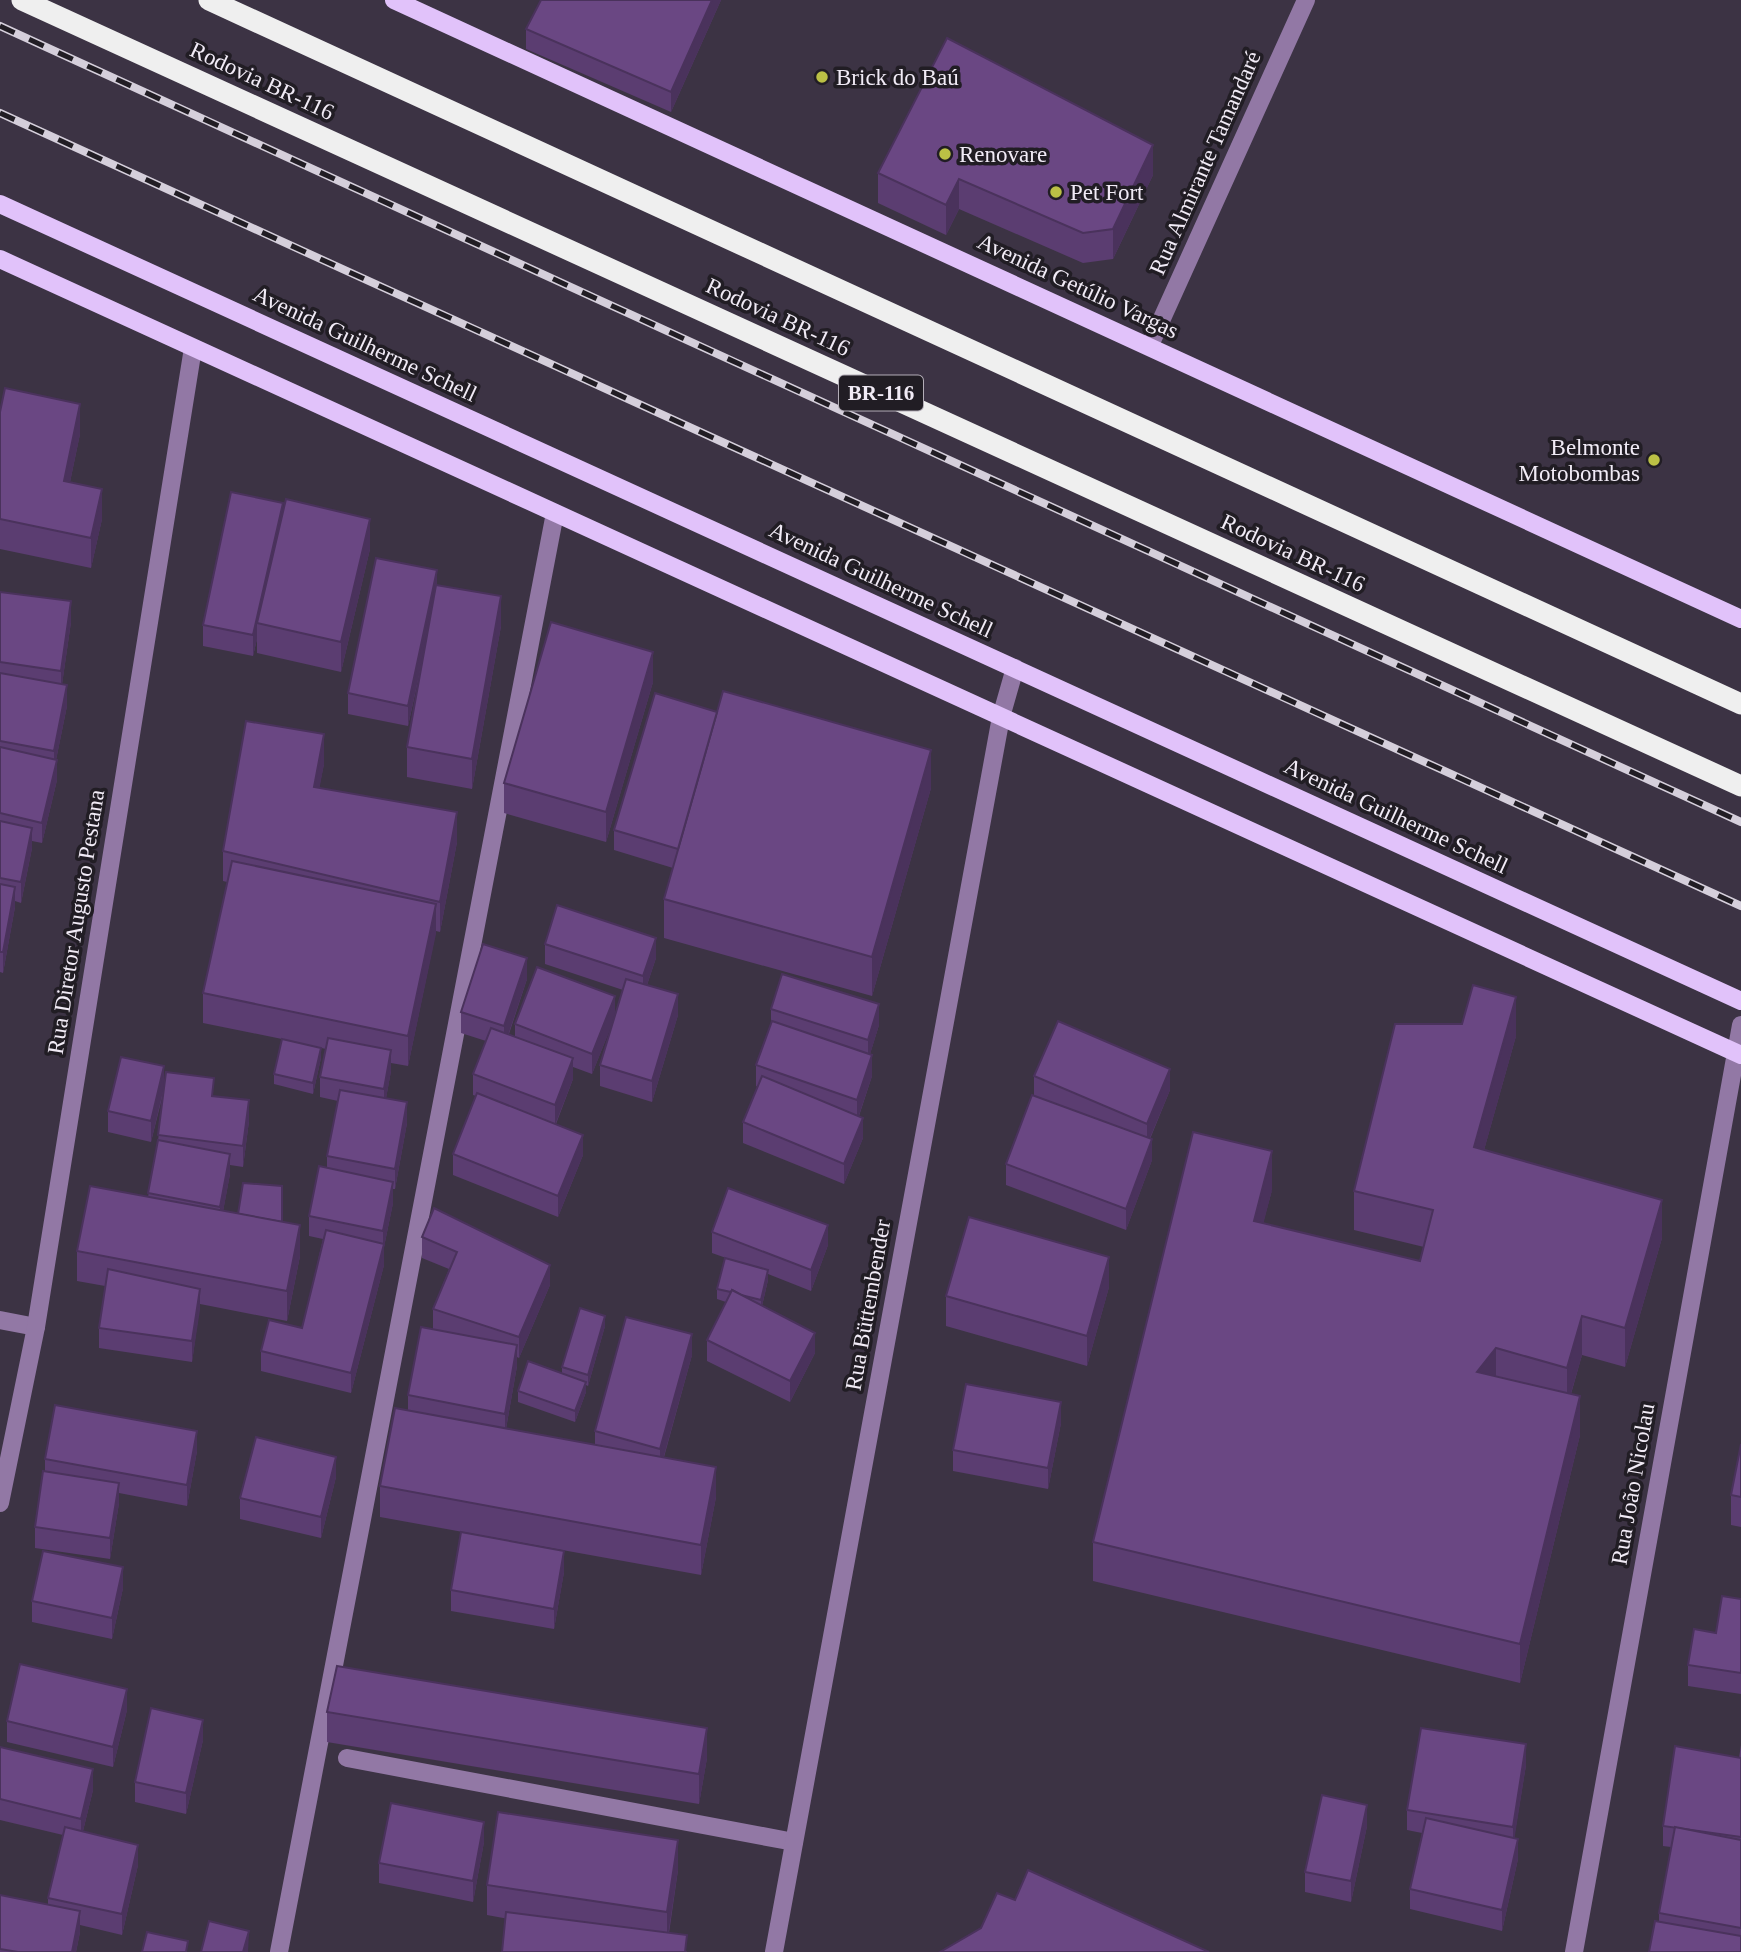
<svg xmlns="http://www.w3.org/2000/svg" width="1741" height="1952" font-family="Georgia,serif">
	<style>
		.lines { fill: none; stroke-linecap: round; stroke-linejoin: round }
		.minor { stroke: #9278a5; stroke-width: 18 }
		.major { stroke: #e1c2fa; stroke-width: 18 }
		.highway { stroke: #efefef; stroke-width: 21 }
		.rail-casing { stroke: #d5cfdb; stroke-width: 8 }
		.rail { stroke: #211d24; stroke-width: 5; stroke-dasharray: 16; stroke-linecap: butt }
		.wall { fill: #5b3d71 }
		.shaded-wall { fill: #4a325c }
		.building { fill: #6a4783; stroke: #4a325c; stroke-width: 2 }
		.poi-dot { fill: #bbc045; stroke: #211d24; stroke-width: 2.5 }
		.labels { text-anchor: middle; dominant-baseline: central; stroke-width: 7; stroke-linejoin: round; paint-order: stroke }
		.shield { fill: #211d24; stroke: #b3adb7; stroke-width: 2 }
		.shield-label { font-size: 21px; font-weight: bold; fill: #f1ebf6 }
		.poi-label { font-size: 23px; fill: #f1ebf6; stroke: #211d24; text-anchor: start }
		.street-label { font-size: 23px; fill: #f1ebf6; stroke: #211d24 }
	</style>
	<rect width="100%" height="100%" fill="#3c3344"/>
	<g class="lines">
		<!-- minor -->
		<g class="minor">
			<polyline points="1150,345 1306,0"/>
			<polyline points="0,1320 36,1327"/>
			<polyline points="0,1503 36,1327 193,348"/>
			<polyline points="347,1758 794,1842"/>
			<polyline points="279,1952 555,513"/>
			<polyline points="774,1952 1001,717 1015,668"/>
			<polyline points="1574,1952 1741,1025"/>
		</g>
		<!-- major -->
		<g class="major">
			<polyline points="394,0 1741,619"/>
			<polyline points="0,204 1741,1001"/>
			<polyline points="0,259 1741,1055"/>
		</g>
		<!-- highway -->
		<g class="highway">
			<polyline points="22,0 1741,786"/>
			<polyline points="209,0 1741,704"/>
		</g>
		<defs>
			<g id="rail">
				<polyline points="0,26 1741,822"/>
				<polyline points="0,113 1741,906"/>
			</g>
		</defs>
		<!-- rail casing -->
		<use href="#rail" class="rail-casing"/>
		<!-- rail -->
		<use href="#rail" class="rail"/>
	</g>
	<!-- wall -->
	<g class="wall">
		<polygon points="541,0 721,0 671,112 526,49 526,29"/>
		<polygon points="878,173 1153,175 1113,259 1083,263 959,209 946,235 878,203"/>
		<polygon points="0,412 80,434 70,482 102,519 91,568 0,549"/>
		<polygon points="283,513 370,549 341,672 257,653 257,639 253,656 203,646 203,625"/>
		<polygon points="437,585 501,626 472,789 407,777 407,747 424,654 408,726 348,714 348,693"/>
		<polygon points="0,592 71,622 62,684 67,706 56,760 57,780 42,843 32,841 32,848 21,903 15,901 15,907 3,973 0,972"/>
		<polygon points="653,682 606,842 504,813 504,783"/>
		<polygon points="324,764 319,788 457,842 440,932 436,931 408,1066 391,1063 391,1071 386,1098 407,1123 395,1189 393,1189 393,1203 384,1247 384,1265 351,1393 261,1371 261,1351 302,1328 323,1239 309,1236 309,1216 327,1168 327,1156 338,1101 320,1097 320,1077 326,1049 317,1047 321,1058 313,1094 274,1084 274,1074 282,1039 203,1023 203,993 227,882 223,881 223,851"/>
		<polygon points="931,788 872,996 664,938 664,899 673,868 614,850 614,830"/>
		<polygon points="545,944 656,958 647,985 678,1015 652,1102 600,1086 600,1065 614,1019 592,1074 573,1067 573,1079 556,1124 583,1155 558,1217 453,1175 453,1154 476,1096 473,1095 473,1074 486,1041 461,1033 461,1012 527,979 509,1034 515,1037 515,1024 615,1016 623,990 545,964"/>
		<polygon points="771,1009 879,1025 870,1054 872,1076 859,1116 863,1138 844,1184 743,1143 743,1122 758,1087 756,1086 756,1065 771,1026"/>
		<polygon points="1516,1036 1484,1150 1662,1238 1625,1367 1582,1355 1571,1394 1580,1435 1520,1683 1093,1581 1093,1542 1272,1190 1263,1223 1420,1261 1424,1247 1354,1230 1354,1191"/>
		<polygon points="1034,1076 1170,1090 1150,1139 1152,1160 1126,1230 1006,1185 1006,1164 1034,1096"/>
		<polygon points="164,1085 214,1096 249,1121 243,1167 230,1165 230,1174 223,1211 282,1222 300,1256 287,1321 200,1304 192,1362 99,1348 99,1328 105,1286 77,1281 77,1251 148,1197 158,1141 164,1090 151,1142 108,1132 108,1111"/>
		<polygon points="712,1232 828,1245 811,1291 768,1274 768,1280 762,1306 815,1353 790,1402 707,1361 707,1340 726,1302 717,1299 717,1289 729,1259 712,1253"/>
		<polygon points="422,1237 550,1285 519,1358 517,1357 517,1366 506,1429 595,1445 595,1431 692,1355 664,1457 716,1497 701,1575 380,1517 380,1486 408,1411 408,1395 433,1329 433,1309 449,1269 422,1258"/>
		<polygon points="1109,1287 1087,1366 946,1326 946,1296"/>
		<polygon points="605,1326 588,1386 586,1385 586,1392 575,1422 518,1402 518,1391 562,1373 562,1367"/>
		<polygon points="1061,1423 1048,1489 953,1471 953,1450"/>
		<polygon points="1741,1444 1741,1527 1731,1525 1731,1495"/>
		<polygon points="197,1451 187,1506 119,1493 119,1503 110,1559 35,1548 35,1527 45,1472 45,1459"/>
		<polygon points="336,1477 321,1538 240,1519 240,1498"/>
		<polygon points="564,1572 554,1629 451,1611 451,1590"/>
		<polygon points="123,1588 112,1639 32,1622 32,1601"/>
		<polygon points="1741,1599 1741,1694 1688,1686 1688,1665 1716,1633"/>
		<polygon points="127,1710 113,1767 7,1742 7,1721"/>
		<polygon points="327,1712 707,1758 699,1804 327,1742"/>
		<polygon points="203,1740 186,1814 135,1802 135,1782"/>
		<polygon points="1741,1745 1741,1952 1659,1921 1659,1913 1671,1847 1663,1846 1663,1826 1739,1758"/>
		<polygon points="0,1747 93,1790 83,1831 138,1865 122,1935 80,1925 80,1932 76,1952 0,1952 0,1895 48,1905 48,1898 63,1835 0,1820"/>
		<polygon points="1526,1765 1514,1838 1518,1859 1502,1931 1410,1909 1410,1889 1422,1833 1407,1830 1407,1810"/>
		<polygon points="1367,1826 1351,1902 1305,1892 1305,1872"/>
		<polygon points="484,1842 473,1902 379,1883 379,1863"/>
		<polygon points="678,1870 669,1933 687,1952 487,1915 487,1885"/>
	</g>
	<!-- shaded-wall -->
	<g class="shaded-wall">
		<polygon points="712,0 721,0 671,112 671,92"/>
		<polygon points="1153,145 1153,175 1113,259 1113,229"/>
		<polygon points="959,179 959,209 946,235 946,205"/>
		<polygon points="80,404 80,434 64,511 64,481"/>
		<polygon points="102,489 102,519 91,568 91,538"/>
		<polygon points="283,503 283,524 257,623 257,639 253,656 253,635"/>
		<polygon points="370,519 370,549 341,672 341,642"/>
		<polygon points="437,570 437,591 408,726 408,706"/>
		<polygon points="501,596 501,626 472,789 472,759"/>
		<polygon points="71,601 71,622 61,692 61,671"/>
		<polygon points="653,652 653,682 606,842 606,812"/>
		<polygon points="67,685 67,706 55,765 57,760 57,780 42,843 42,823 54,770 54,751"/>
		<polygon points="324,734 324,764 314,817 314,787"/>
		<polygon points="931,750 931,788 872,996 872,957"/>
		<polygon points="457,812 457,842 440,932 440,902"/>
		<polygon points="32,828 32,848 21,903 21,882"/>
		<polygon points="15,887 15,907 3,973 3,952"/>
		<polygon points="436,904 436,934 408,1066 408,1036"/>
		<polygon points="656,938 656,958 643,997 643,976"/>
		<polygon points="527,958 527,979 504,1047 504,1026"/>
		<polygon points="678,994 678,1015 652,1102 652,1081"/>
		<polygon points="615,996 615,1017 592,1074 592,1054"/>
		<polygon points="1516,997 1516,1036 1474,1186 1474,1147"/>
		<polygon points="879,1004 879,1025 868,1061 868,1040"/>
		<polygon points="321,1048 321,1058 313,1094 313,1083"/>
		<polygon points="391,1050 391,1071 384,1110 384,1089"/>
		<polygon points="872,1055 872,1076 857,1121 857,1100"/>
		<polygon points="573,1058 573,1079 555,1125 555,1105"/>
		<polygon points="164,1066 164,1087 151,1142 151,1121"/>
		<polygon points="1170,1069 1170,1090 1147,1145 1147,1124"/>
		<polygon points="249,1100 249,1121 243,1167 243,1146"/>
		<polygon points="407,1102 407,1123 395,1189 395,1169"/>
		<polygon points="863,1118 863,1138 844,1184 844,1164"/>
		<polygon points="583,1135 583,1155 558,1217 558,1196"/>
		<polygon points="1152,1139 1152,1160 1126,1230 1126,1209"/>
		<polygon points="1272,1151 1272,1190 1254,1260 1254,1221"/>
		<polygon points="230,1154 230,1174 220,1228 220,1207"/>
		<polygon points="393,1182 393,1203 384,1247 384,1265 351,1393 351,1373 383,1248 383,1231"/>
		<polygon points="1662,1200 1662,1238 1625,1367 1625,1328"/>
		<polygon points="300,1225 300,1256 287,1321 287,1291"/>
		<polygon points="828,1225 828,1245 811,1291 811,1270"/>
		<polygon points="1109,1257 1109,1287 1087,1366 1087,1336"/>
		<polygon points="550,1265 550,1285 519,1358 519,1337"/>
		<polygon points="768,1270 768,1280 761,1310 761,1300"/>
		<polygon points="200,1289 200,1310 192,1362 192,1341"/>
		<polygon points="605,1316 605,1326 588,1386 588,1375"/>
		<polygon points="1582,1316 1582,1355 1567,1407 1567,1368"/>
		<polygon points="815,1333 815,1353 790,1402 790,1381"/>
		<polygon points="692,1334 692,1355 660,1470 660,1449"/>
		<polygon points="517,1345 517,1366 505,1434 505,1414"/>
		<polygon points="1496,1348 1496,1387 1477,1372"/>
		<polygon points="586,1382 586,1392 575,1422 575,1411"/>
		<polygon points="1580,1396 1580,1435 1520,1683 1520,1644"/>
		<polygon points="1061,1402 1061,1423 1048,1489 1048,1468"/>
		<polygon points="197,1431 197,1451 187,1506 187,1485"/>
		<polygon points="336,1457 336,1477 321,1538 321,1517"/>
		<polygon points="716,1467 716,1497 701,1575 701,1545"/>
		<polygon points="119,1483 119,1503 110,1559 110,1538"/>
		<polygon points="564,1551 564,1572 554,1629 554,1609"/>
		<polygon points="123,1567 123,1588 112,1639 112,1618"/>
		<polygon points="127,1689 127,1710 113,1767 113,1747"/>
		<polygon points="203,1720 203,1740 186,1814 186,1793"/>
		<polygon points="707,1728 707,1758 699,1804 699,1774"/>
		<polygon points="1526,1744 1526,1765 1513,1848 1513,1827"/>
		<polygon points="93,1769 93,1790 81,1839 81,1819"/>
		<polygon points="1367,1805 1367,1826 1351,1902 1351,1881"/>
		<polygon points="484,1822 484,1842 473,1902 473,1881"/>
		<polygon points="1518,1839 1518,1859 1502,1931 1502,1910"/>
		<polygon points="678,1840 678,1870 667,1942 667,1912"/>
		<polygon points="138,1845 138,1865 122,1935 122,1914"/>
		<polygon points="80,1911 80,1932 76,1952 72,1952"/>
		<polygon points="249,1931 248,1952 243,1952"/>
	</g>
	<!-- building -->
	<g class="building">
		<polygon points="541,0 712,0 671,92 526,29"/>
		<polygon points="947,38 1153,145 1113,229 1083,233 959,179 946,205 878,173"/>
		<polygon points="5,388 80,404 64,481 102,489 91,538 0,519 0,412"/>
		<polygon points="231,492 283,503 253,635 203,625"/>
		<polygon points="286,499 370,519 341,642 257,623"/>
		<polygon points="376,558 437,570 408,706 348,693"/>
		<polygon points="436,585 501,596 472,759 407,747"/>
		<polygon points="0,592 71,601 61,671 0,662"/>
		<polygon points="551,622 653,652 606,812 504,783"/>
		<polygon points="0,673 67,685 54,751 0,741"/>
		<polygon points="723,691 931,750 872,957 664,899"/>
		<polygon points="655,693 717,712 678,849 614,830"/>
		<polygon points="246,721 324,734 314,787 457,812 440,902 223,851"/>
		<polygon points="0,747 57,760 42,823 0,813"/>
		<polygon points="0,821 32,828 21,882 0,878"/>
		<polygon points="232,861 436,904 408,1036 203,993"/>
		<polygon points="0,884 15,887 3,952 0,952"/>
		<polygon points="557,905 656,938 643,976 545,944"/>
		<polygon points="483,944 527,958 504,1026 461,1012"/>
		<polygon points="537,967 615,996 592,1054 515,1024"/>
		<polygon points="782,974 879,1004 868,1040 771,1009"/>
		<polygon points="626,979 678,994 652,1081 600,1065"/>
		<polygon points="1473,985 1516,997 1474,1147 1662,1200 1625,1328 1582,1316 1567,1368 1496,1348 1477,1372 1580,1396 1520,1644 1093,1542 1193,1132 1272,1151 1254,1221 1420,1261 1433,1210 1354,1191 1395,1024 1462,1024"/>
		<polygon points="772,1021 872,1055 857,1100 756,1065"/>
		<polygon points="1058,1021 1170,1069 1147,1124 1034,1076"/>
		<polygon points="491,1028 573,1058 555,1105 473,1074"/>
		<polygon points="328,1038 391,1050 384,1089 320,1077"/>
		<polygon points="282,1039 321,1048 313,1083 274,1074"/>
		<polygon points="121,1057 164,1066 151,1121 108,1111"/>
		<polygon points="166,1072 214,1078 212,1096 249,1100 243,1146 158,1135"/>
		<polygon points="762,1076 863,1118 844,1164 743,1122"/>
		<polygon points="340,1090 407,1102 395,1169 327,1156"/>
		<polygon points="477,1093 583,1135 558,1196 453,1154"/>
		<polygon points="1032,1095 1152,1139 1126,1209 1006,1164"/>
		<polygon points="158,1140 230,1154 220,1207 148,1193"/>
		<polygon points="319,1166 393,1182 383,1231 309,1216"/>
		<polygon points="243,1183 282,1186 282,1222 238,1214"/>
		<polygon points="90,1186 300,1225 287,1291 77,1251"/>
		<polygon points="728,1188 828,1225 811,1270 712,1232"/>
		<polygon points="434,1208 550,1265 519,1337 433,1309 457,1252 422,1237"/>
		<polygon points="969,1217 1109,1257 1087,1336 946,1296"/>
		<polygon points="326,1230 384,1244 351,1373 261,1351 269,1320 302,1328"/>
		<polygon points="725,1258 768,1270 761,1300 741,1295 732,1290 731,1292 717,1289"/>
		<polygon points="108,1269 200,1289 192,1341 99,1328"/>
		<polygon points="732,1290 815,1333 790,1381 707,1340"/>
		<polygon points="580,1308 605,1316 588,1375 562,1367"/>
		<polygon points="626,1317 692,1334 660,1449 595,1431"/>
		<polygon points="421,1327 517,1345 505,1414 408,1395"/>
		<polygon points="528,1361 586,1382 575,1411 518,1391"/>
		<polygon points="966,1384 1061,1402 1048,1468 953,1450"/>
		<polygon points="55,1405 197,1431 187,1485 45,1459"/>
		<polygon points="395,1408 716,1467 701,1545 380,1486"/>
		<polygon points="256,1437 336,1457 321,1517 240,1498"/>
		<polygon points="1741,1444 1741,1497 1731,1495"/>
		<polygon points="43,1471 119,1483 110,1538 35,1527"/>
		<polygon points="461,1532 564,1551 554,1609 451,1590"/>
		<polygon points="43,1551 123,1567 112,1618 32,1601"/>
		<polygon points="1722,1596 1741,1599 1741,1673 1688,1665 1694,1629 1716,1633"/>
		<polygon points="20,1664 127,1689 113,1747 7,1721"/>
		<polygon points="337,1666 707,1728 699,1774 327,1712"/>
		<polygon points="151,1708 203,1720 186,1793 135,1782"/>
		<polygon points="1421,1728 1526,1744 1513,1827 1407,1810"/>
		<polygon points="1675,1746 1741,1758 1741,1837 1663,1826"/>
		<polygon points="0,1747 93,1769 81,1819 0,1799"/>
		<polygon points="1322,1795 1367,1805 1351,1881 1305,1872"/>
		<polygon points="391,1803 484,1822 473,1881 379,1863"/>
		<polygon points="498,1812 678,1840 667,1912 487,1885"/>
		<polygon points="1426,1818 1518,1839 1502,1910 1410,1889"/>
		<polygon points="65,1827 138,1845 122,1914 48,1898"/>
		<polygon points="1675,1827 1741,1840 1741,1928 1659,1913"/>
		<polygon points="1028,1870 1209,1952 940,1952 981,1928 997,1893 1015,1900"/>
		<polygon points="0,1895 80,1911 72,1952 18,1952 0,1949"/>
		<polygon points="506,1912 687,1935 685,1952 502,1952"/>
		<polygon points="209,1921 249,1931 243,1952 201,1952"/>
		<polygon points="1655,1921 1741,1936 1741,1952 1649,1952"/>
		<polygon points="147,1932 188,1941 186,1952 142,1952"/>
	</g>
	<!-- markers -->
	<g class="poi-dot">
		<circle cx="822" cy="77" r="7"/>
		<circle cx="945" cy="154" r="7"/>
		<circle cx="1056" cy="192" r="7"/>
		<circle cx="1654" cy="460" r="7"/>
	</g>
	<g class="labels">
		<!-- shield labels -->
		<rect class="shield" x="839" y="375.5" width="84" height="35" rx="5"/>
		<g class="shield-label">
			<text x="881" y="393">BR-116</text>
		</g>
		<!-- poi labels -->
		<g class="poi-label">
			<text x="836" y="77">Brick do Baú</text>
			<text x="959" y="154">Renovare</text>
			<text x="1070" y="192">Pet Fort</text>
			<text x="1640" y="447" text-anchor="end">Belmonte<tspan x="1640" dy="26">Motobombas</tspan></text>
		</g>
		<!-- street labels -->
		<g class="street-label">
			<text transform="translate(262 81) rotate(25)">Rodovia BR-116</text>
			<text transform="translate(1205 163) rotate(-66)">Rua Almirante Tamandaré</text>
			<text transform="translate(1078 286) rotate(25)">Avenida Getúlio Vargas</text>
			<text transform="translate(778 317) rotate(25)">Rodovia BR-116</text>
			<text transform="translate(365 344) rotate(25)">Avenida Guilherme Schell</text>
			<text transform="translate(1293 553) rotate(25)">Rodovia BR-116</text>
			<text transform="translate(881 580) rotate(25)">Avenida Guilherme Schell</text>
			<text transform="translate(1396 816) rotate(25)">Avenida Guilherme Schell</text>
			<text transform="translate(76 922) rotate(-81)">Rua Diretor Augusto Pestana</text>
			<text transform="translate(868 1305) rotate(-80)">Rua Büttembender</text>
			<text transform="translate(1633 1484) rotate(-80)">Rua João Nicolau</text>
		</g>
	</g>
</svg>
